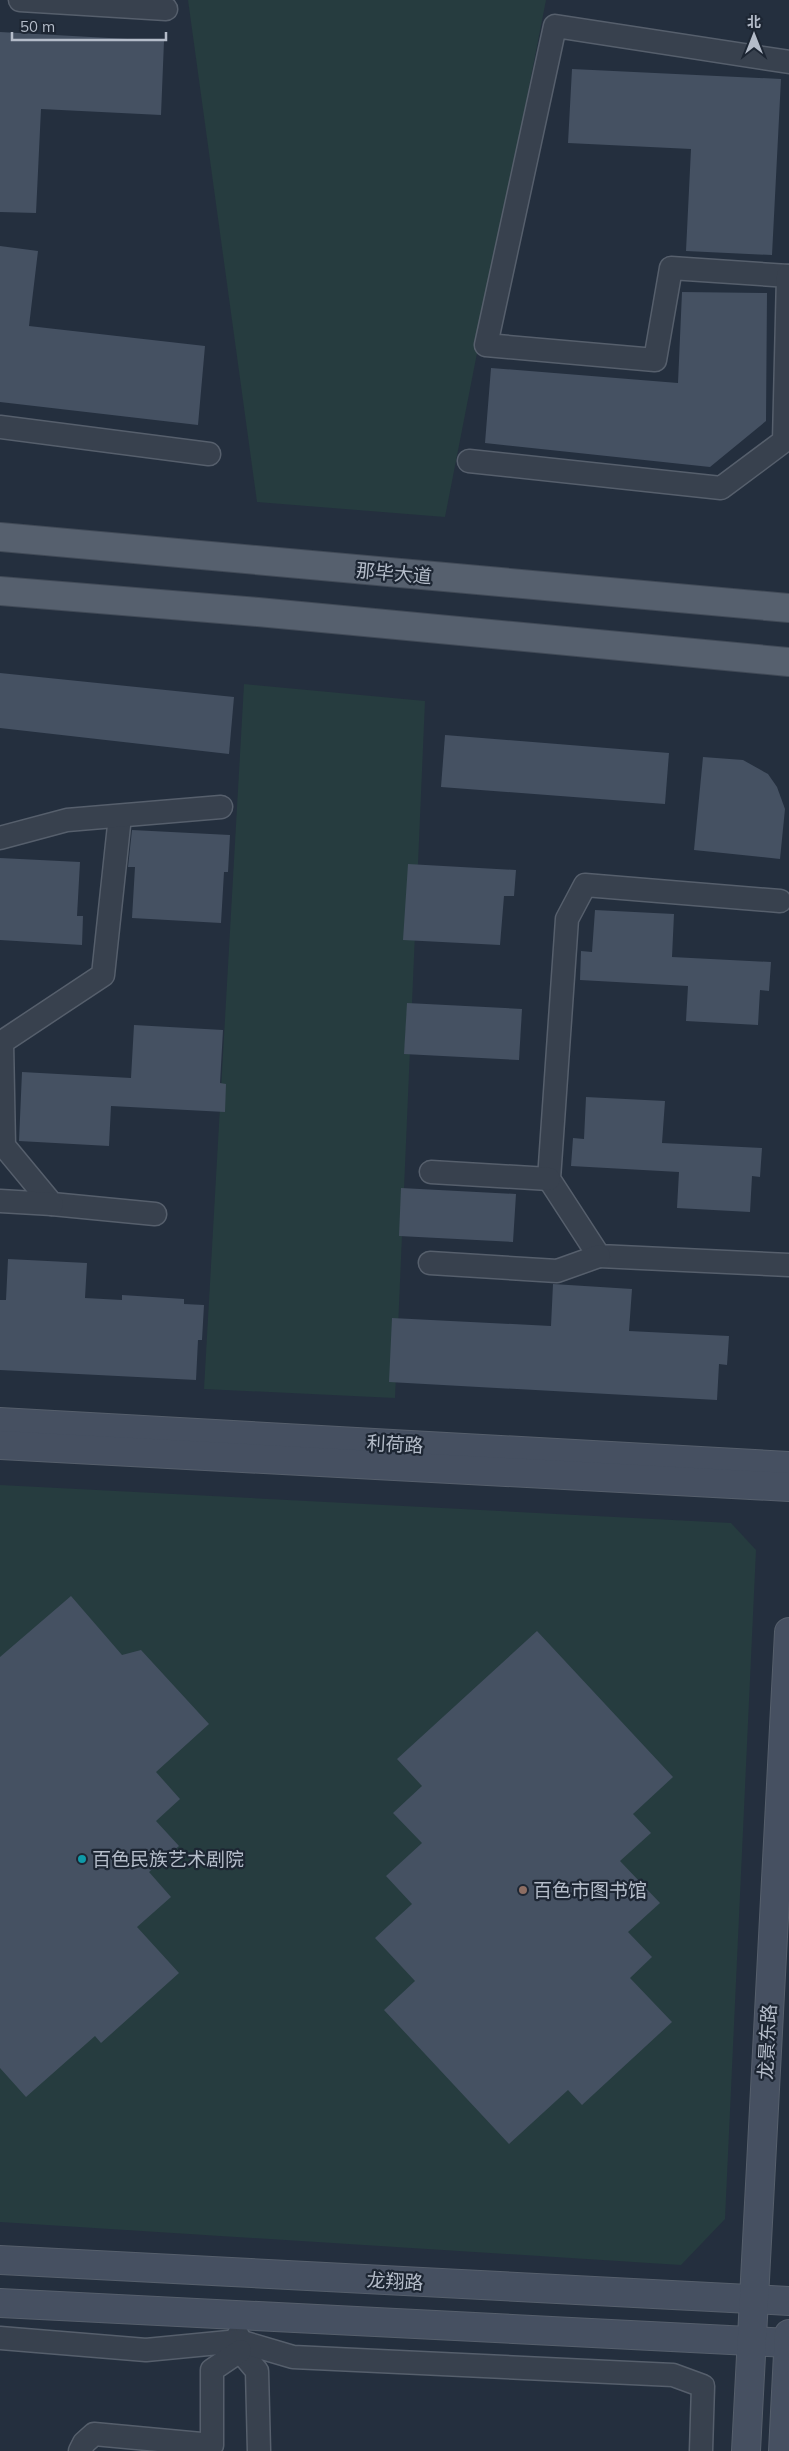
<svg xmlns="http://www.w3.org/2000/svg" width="789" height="2451" font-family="Mulish,'Noto Sans SC',sans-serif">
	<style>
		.green { fill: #263c3f }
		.building { fill: #455162 }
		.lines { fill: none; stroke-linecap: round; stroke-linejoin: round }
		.street-casing { stroke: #565f6c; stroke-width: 25 }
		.secondary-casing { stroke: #565f6c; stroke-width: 30 }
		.primary-casing { stroke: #414a57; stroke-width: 30 }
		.street { stroke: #38414e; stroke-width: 22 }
		.secondary { stroke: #465061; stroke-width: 28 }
		.primary { stroke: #56606e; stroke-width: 28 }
		.culture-dot { fill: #0f9aa8; stroke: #1d2633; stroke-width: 2 }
		.education-dot { fill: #8d6e63; stroke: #1d2633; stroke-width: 2 }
		.labels { text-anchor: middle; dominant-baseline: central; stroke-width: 4.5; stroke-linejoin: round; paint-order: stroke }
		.street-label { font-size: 19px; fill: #b4bcc9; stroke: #1d2633 }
		.poi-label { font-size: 19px; fill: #b4bcc9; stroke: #1d2633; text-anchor: start }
	</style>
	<rect width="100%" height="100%" fill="#242f3e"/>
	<!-- green -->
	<g class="green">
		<polygon points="188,0 546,0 445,517 257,502"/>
		<polygon points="244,684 425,701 395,1398 204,1389"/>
		<polygon points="0,1485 731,1523 756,1550 725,2219 681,2265 0,2222"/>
	</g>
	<!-- building -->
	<g class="building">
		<polygon points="0,32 164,41 161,115 41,109 36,213 0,212"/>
		<polygon points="572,69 781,79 772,255 686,251 691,149 568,143"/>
		<polygon points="0,246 38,251 29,326 205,346 198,425 0,402"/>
		<polygon points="682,292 767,293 766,421 710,467 485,443 491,368 678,383"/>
		<polygon points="0,673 234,697 229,754 0,728"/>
		<polygon points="445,735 669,753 665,804 441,787"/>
		<polygon points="703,757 743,760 768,774 777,787 785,809 780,859 694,850"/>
		<polygon points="132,830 230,835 228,872 224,872 221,923 132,918 135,867 128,867"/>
		<polygon points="0,858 80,862 77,916 83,916 82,945 0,940"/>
		<polygon points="408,864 516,870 514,896 504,896 500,945 403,940"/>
		<polygon points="595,910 674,914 672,957 771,962 769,991 760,990 758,1025 686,1021 688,986 580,980 581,951 592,952"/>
		<polygon points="407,1003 522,1009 519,1060 404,1054"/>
		<polygon points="134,1025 223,1030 220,1083 226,1084 225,1112 111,1106 109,1146 19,1141 22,1072 131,1078"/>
		<polygon points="586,1097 665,1101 662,1143 762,1148 760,1177 752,1176 750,1212 677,1208 679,1172 571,1166 573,1138 584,1139"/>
		<polygon points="401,1188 516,1194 513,1242 399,1236"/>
		<polygon points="8,1259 87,1263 85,1298 122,1300 122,1295 184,1299 184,1304 204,1305 202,1340 198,1340 196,1380 0,1370 0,1300 6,1300"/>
		<polygon points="553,1284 632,1289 629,1331 729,1336 727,1365 719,1364 717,1400 389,1382 392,1318 551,1326"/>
		<polygon points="71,1596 122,1655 141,1650 209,1724 156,1772 180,1799 156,1821 179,1846 149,1872 171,1897 137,1927 179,1973 101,2043 95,2036 26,2097 0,2068 0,1657"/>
		<polygon points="537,1631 673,1777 633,1814 651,1833 620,1861 660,1903 628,1932 652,1957 630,1978 672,2022 582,2105 568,2090 509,2144 384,2010 415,1981 375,1938 412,1904 386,1876 422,1843 393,1813 422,1786 397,1759"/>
	</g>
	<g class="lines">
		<defs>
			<g id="street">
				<polyline points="20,0 166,9"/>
				<polyline points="789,62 555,26 486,345 655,360 671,268 789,276"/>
				<polyline points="0,427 209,454"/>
				<polyline points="469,461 721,488 784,441 788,276"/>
				<polyline points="120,816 103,975 2,1042 4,1146 52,1204 155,1214"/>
				<polyline points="0,838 67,820 221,807"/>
				<polyline points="780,901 585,885 567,919 549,1179 599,1256 789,1265"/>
				<polyline points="431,1172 549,1179"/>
				<polyline points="0,1201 52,1204"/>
				<polyline points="430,1263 557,1271 599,1256"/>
				<polyline points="238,2336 240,2351 257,2371 259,2451"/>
				<polyline points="0,2338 146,2350 239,2341 293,2357 673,2375 703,2386 701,2451"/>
				<polyline points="80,2451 84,2443 94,2434 212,2445 212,2370 240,2351"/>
			</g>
			<g id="secondary">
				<polyline points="0,1422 789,1466"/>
				<polyline points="0,1445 789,1487"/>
				<polyline points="0,2260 789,2301"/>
				<polyline points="0,2303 789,2343"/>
				<polyline points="746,2451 789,1632"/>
				<polyline points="783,2451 789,2334"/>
			</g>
			<g id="primary">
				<polyline points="0,537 789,608"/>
				<polyline points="0,591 258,612 789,662"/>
			</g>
		</defs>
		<!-- street casing -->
		<use href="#street" class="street-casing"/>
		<!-- secondary casing -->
		<use href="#secondary" class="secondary-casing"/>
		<!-- primary casing -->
		<use href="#primary" class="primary-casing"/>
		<!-- street -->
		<use href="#street" class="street"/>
		<!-- secondary -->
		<use href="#secondary" class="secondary"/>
		<!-- primary -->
		<use href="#primary" class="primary"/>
	</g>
	<!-- markers -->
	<circle class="culture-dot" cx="82" cy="1859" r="5"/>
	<circle class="education-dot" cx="523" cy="1890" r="5"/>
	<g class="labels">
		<!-- street labels -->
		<g class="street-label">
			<text transform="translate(394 573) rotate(5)">那毕大道</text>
			<text transform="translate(395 1444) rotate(3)">利荷路</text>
			<text transform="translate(767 2042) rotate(-87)">龙景东路</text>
			<text transform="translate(395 2281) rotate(3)">龙翔路</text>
		</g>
		<!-- poi labels -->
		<g class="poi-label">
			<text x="92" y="1859">百色民族艺术剧院</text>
			<text x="533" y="1890">百色市图书馆</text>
		</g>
	</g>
	<!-- north arrow -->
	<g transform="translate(754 35)" stroke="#1d2633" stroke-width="4" paint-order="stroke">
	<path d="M0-4L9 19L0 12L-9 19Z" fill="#b4bcc9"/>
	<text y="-8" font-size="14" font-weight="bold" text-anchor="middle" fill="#b4bcc9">北</text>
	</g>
	<!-- scale -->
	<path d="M12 32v8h154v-8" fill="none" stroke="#b4bcc9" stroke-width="2.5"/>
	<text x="20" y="32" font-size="15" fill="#b4bcc9" stroke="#1d2633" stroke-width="4" paint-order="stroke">50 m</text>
</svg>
